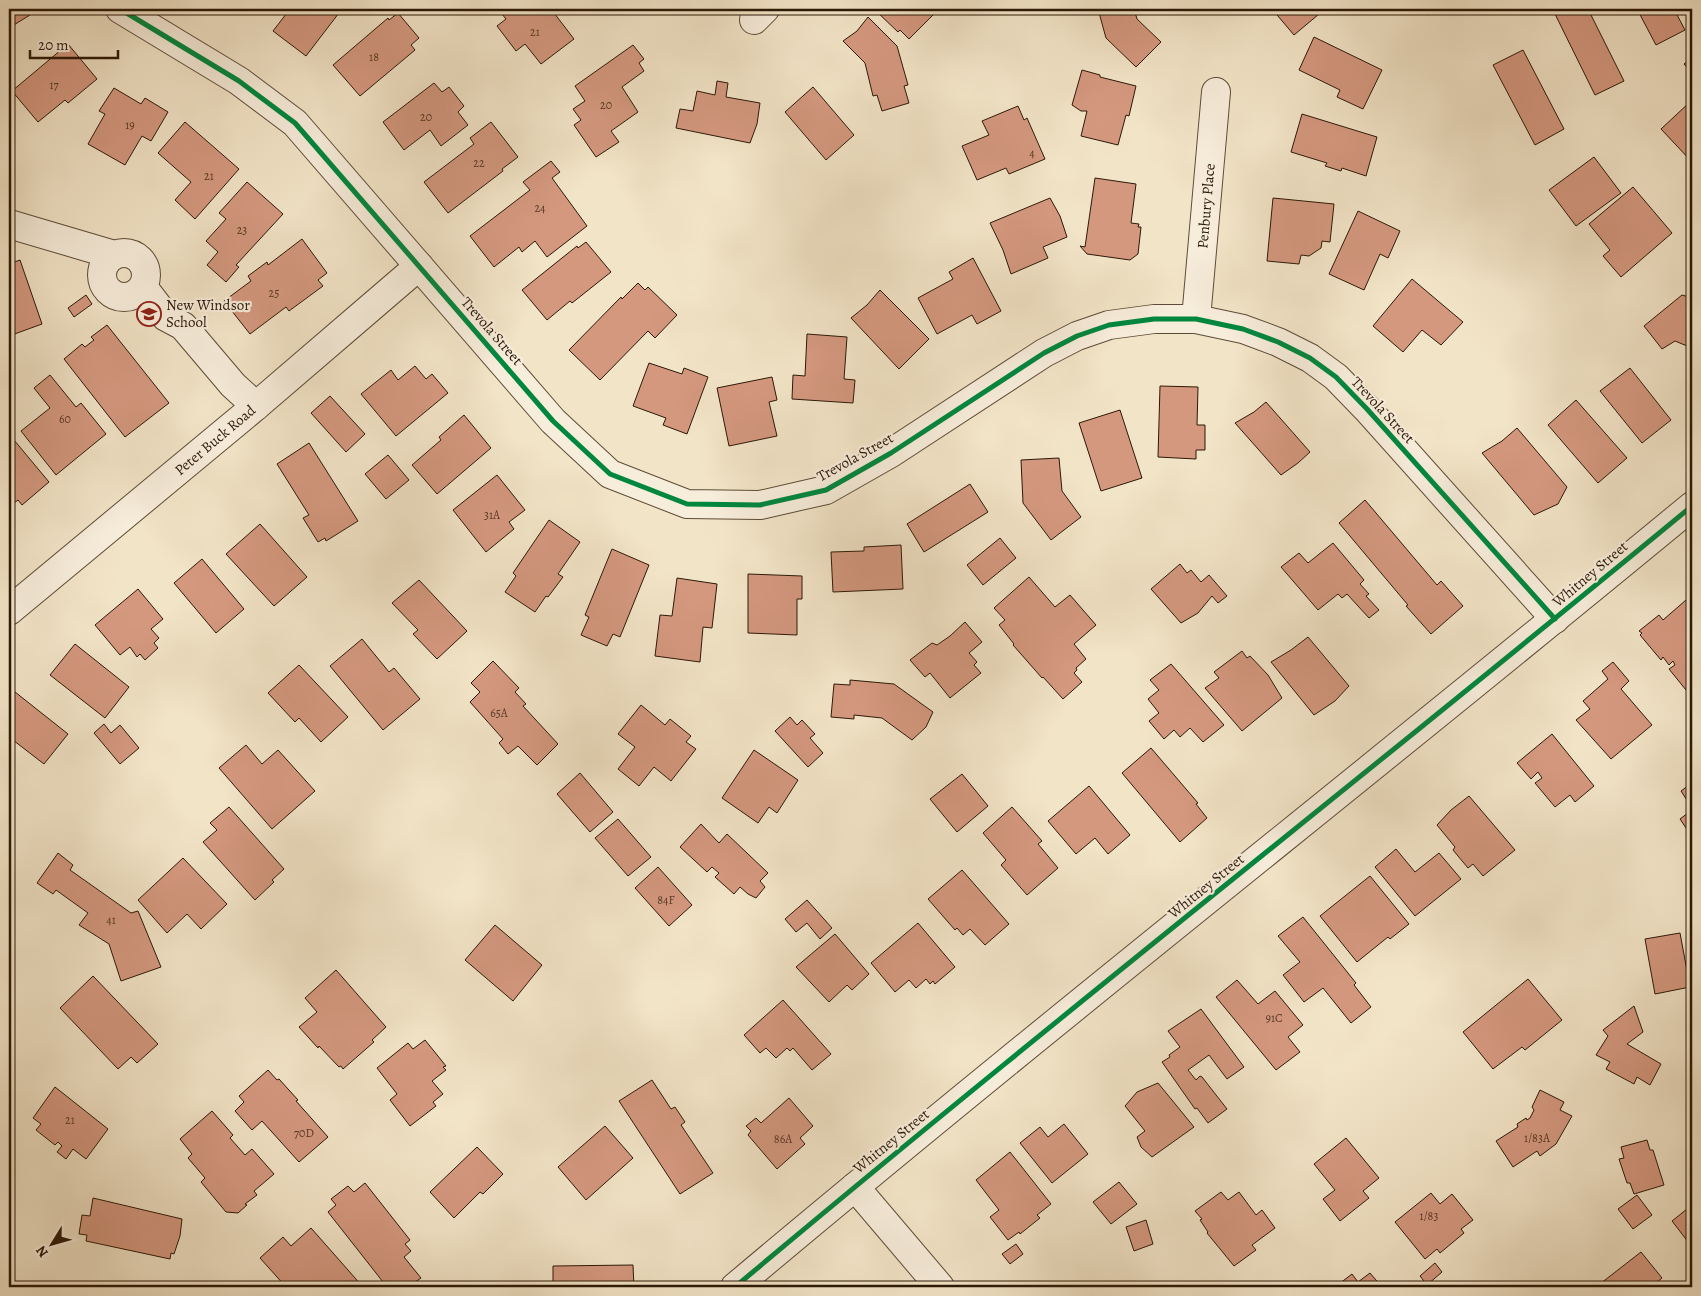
<svg xmlns="http://www.w3.org/2000/svg" width="1701" height="1296" font-family="Alegreya,serif">
	<style>
		.building { fill: #d4987f; stroke: #2c1807 }
		.lines { fill: none; stroke-linecap: round; stroke-linejoin: round }
		.minor-casing { stroke: #5e4b37; stroke-width: 30 }
		.minor { stroke: #f7eddb; stroke-width: 28 }
		.cycleway-casing { stroke: #f7eddb; stroke-width: 8 }
		.cycleway { stroke: #00873e; stroke-width: 5 }
		.labels { text-anchor: middle; dominant-baseline: central; stroke-width: 4.5; stroke-linejoin: round; paint-order: stroke }
		.number-label { font-size: 12px; fill: #563825 }
		.street-label { font-size: 15px; fill: #2c1807; stroke: #f7eddb }
		.poi-label { font-size: 15px; fill: #2c1807; stroke: #f7eddb; text-anchor: start }
	</style>
	<rect width="100%" height="100%" fill="#f2e4c7"/>
	<filter id="stains"><feTurbulence type="fractalNoise" baseFrequency=".004" numOctaves="4"/><feColorMatrix values="0 0 0 0 .2 0 0 0 0 .09 0 0 0 0 .02 0 0 0 .5 -.17"/></filter>
	<radialGradient id="worn" r=".72"><stop offset=".6" stop-color="#630" stop-opacity="0"/><stop offset="1" stop-color="#630" stop-opacity=".3"/></radialGradient>
	<!-- building -->
	<g class="building">
		<polygon points="9,9 27,9 30,15 9,28"/>
		<polygon points="290,9 342,9 306,56 273,31"/>
		<polygon points="509,9 551,9 574,39 541,64 525,44 516,51 497,26 506,19 502,14"/>
		<polygon points="874,9 939,9 909,39 900,30 898,32"/>
		<polygon points="1098,9 1134,9 1137,19 1161,42 1136,67 1106,38"/>
		<polygon points="1272,9 1325,9 1294,35"/>
		<polygon points="1424,9 1439,9 1428,15"/>
		<polygon points="1566,9 1588,9 1624,81 1595,95 1555,14"/>
		<polygon points="1637,9 1674,9 1685,30 1656,45"/>
		<polygon points="398,13 419,38 411,45 415,50 360,96 333,65 388,18 389,20"/>
		<polygon points="868,17 897,46 908,85 904,86 909,103 882,111 877,95 873,96 865,63 843,41 857,31"/>
		<polygon points="1314,37 1382,70 1363,109 1337,97 1340,90 1299,70"/>
		<polygon points="68,44 97,79 68,103 65,100 38,122 12,91"/>
		<polygon points="633,45 644,59 639,63 644,71 622,87 638,112 611,131 619,142 596,157 574,125 581,120 573,109 585,101 575,86"/>
		<polygon points="1523,50 1564,129 1535,145 1493,65"/>
		<polygon points="1692,58 1692,73 1684,64"/>
		<polygon points="1082,70 1100,75 1100,77 1136,86 1129,116 1126,115 1118,145 1081,136 1087,111 1081,111 1072,105"/>
		<polygon points="717,81 728,83 726,97 760,103 757,124 750,143 676,128 680,109 693,111 697,91 715,95"/>
		<polygon points="434,83 442,92 449,87 464,106 458,112 468,125 441,146 430,130 404,150 383,122"/>
		<polygon points="813,87 854,135 826,160 785,112"/>
		<polygon points="114,88 141,104 145,98 168,112 151,141 142,136 125,165 88,144 105,114 99,111"/>
		<polygon points="1690,102 1692,104 1692,162 1661,129"/>
		<polygon points="1018,106 1024,120 1027,118 1045,159 1009,174 1006,168 977,180 962,146 989,135 982,121"/>
		<polygon points="1302,114 1377,137 1366,176 1342,168 1341,171 1325,166 1327,163 1291,152"/>
		<polygon points="185,122 239,169 195,219 175,200 191,182 158,153"/>
		<polygon points="491,122 518,157 502,169 503,171 448,213 424,182 474,144 470,138"/>
		<polygon points="1594,157 1621,193 1576,226 1549,190"/>
		<polygon points="551,161 560,172 552,178 587,226 547,257 535,241 522,252 519,247 494,267 470,236 530,190 523,182"/>
		<polygon points="1095,178 1136,184 1131,223 1139,224 1138,227 1141,227 1138,254 1130,260 1087,254 1080,246 1085,247"/>
		<polygon points="247,182 283,214 236,265 239,267 226,282 207,265 218,252 206,241 226,219 219,213"/>
		<polygon points="1633,187 1672,233 1621,277 1603,256 1610,250 1589,224"/>
		<polygon points="1050,198 1060,216 1067,237 1043,247 1048,258 1011,274 1003,250 990,223"/>
		<polygon points="1273,198 1334,204 1330,242 1322,241 1321,248 1309,256 1301,255 1299,264 1267,261"/>
		<polygon points="1358,211 1400,231 1388,258 1380,254 1364,290 1329,274"/>
		<polygon points="302,239 327,273 318,280 323,286 289,311 286,307 250,334 224,301 251,281 248,276 267,262 268,265"/>
		<polygon points="586,242 611,272 572,303 570,301 547,320 522,290 577,246 578,248"/>
		<polygon points="973,258 1001,311 977,324 972,315 937,334 918,298 953,279 949,272"/>
		<polygon points="20,260 42,324 9,336 9,264"/>
		<polygon points="1412,279 1463,322 1441,345 1422,330 1403,352 1373,326"/>
		<polygon points="638,283 645,290 648,287 677,315 655,338 648,331 600,380 569,350 621,297 622,299"/>
		<polygon points="880,290 929,339 899,369 851,318 867,305"/>
		<polygon points="86,295 92,304 74,317 68,308"/>
		<polygon points="1682,295 1692,298 1692,348 1675,341 1662,349 1644,326"/>
		<polygon points="107,325 169,403 125,437 64,359 82,344 85,347 94,340 91,337"/>
		<polygon points="807,334 847,337 844,379 855,380 853,403 792,399 793,375 805,376"/>
		<polygon points="649,363 682,374 684,368 708,377 687,434 663,425 666,418 633,406"/>
		<polygon points="415,366 426,379 432,374 448,393 396,436 361,394 391,370 398,380"/>
		<polygon points="1630,368 1671,420 1642,443 1600,391"/>
		<polygon points="50,375 76,407 81,403 106,434 56,475 21,431 50,408 34,388"/>
		<polygon points="772,377 777,400 769,402 777,436 729,446 717,388"/>
		<polygon points="1160,386 1198,387 1197,425 1205,425 1205,450 1196,450 1196,459 1158,457"/>
		<polygon points="330,396 365,434 346,452 311,413"/>
		<polygon points="1576,400 1627,458 1598,483 1548,425"/>
		<polygon points="1266,402 1310,452 1298,463 1281,475 1235,423 1254,412"/>
		<polygon points="1120,410 1142,478 1101,491 1079,423"/>
		<polygon points="464,415 491,448 437,494 412,465 441,440 439,437"/>
		<polygon points="1517,428 1567,487 1558,504 1534,515 1482,453 1502,441"/>
		<polygon points="9,434 49,482 22,505 18,500 9,507"/>
		<polygon points="309,443 358,521 326,541 325,538 318,542 303,518 309,515 277,464"/>
		<polygon points="388,455 409,480 386,499 365,474"/>
		<polygon points="1059,458 1062,491 1081,517 1051,540 1023,503 1021,460"/>
		<polygon points="497,475 525,510 509,522 514,529 486,552 453,510"/>
		<polygon points="970,484 988,512 924,552 907,524"/>
		<polygon points="1365,500 1437,585 1441,581 1463,606 1431,634 1406,606 1408,605 1339,523"/>
		<polygon points="549,520 580,542 558,574 563,577 548,597 546,596 535,612 505,592 516,576 513,573"/>
		<polygon points="260,524 307,577 274,606 226,554"/>
		<polygon points="1000,538 1016,558 983,585 967,565"/>
		<polygon points="1333,543 1364,580 1360,584 1369,594 1366,596 1379,610 1369,618 1347,594 1342,598 1338,594 1318,610 1281,567 1299,553 1308,563"/>
		<polygon points="901,545 903,589 833,592 831,552 864,551 864,547"/>
		<polygon points="612,549 649,565 620,637 613,634 607,646 581,635 589,617 585,615"/>
		<polygon points="202,559 244,609 216,633 174,583"/>
		<polygon points="1180,564 1187,573 1191,570 1201,582 1209,575 1227,596 1218,603 1212,596 1198,613 1181,623 1151,589"/>
		<polygon points="748,574 802,576 802,599 797,599 797,635 748,633"/>
		<polygon points="1029,577 1055,607 1070,595 1096,625 1074,644 1086,659 1076,668 1077,670 1074,673 1082,682 1063,699 1043,677 1042,678 1013,645 1014,644 999,625 1005,620 994,608"/>
		<polygon points="677,578 717,584 712,628 703,627 700,662 655,656 660,615 672,616"/>
		<polygon points="419,580 467,631 437,659 413,634 418,630 392,603"/>
		<polygon points="138,589 163,619 151,629 159,638 154,643 158,648 145,660 140,654 137,657 130,647 120,655 95,625"/>
		<polygon points="1686,600 1692,607 1692,684 1686,690 1669,669 1675,665 1673,661 1669,665 1663,657 1661,660 1640,635 1642,633 1639,631 1659,615 1663,620"/>
		<polygon points="965,622 982,642 969,653 977,662 974,665 981,673 950,698 930,673 925,677 910,660 932,643 937,645 950,636"/>
		<polygon points="1308,637 1349,686 1335,701 1314,715 1271,662 1291,650"/>
		<polygon points="362,639 389,672 394,668 420,699 383,730 330,666"/>
		<polygon points="75,644 129,687 105,718 50,675"/>
		<polygon points="1242,651 1247,658 1250,656 1268,675 1282,698 1242,731 1205,688 1219,678 1214,672"/>
		<polygon points="493,661 519,688 515,692 526,704 523,706 558,744 537,765 518,746 508,754 499,743 503,739 470,702 480,692 471,683"/>
		<polygon points="1613,662 1629,681 1621,689 1652,725 1611,759 1576,720 1590,709 1583,701 1608,679 1602,671"/>
		<polygon points="1171,664 1224,725 1203,742 1190,728 1180,737 1174,730 1164,739 1149,721 1159,713 1148,699 1159,690 1150,680"/>
		<polygon points="299,665 348,717 321,742 299,718 295,722 268,693"/>
		<polygon points="850,680 894,684 933,712 926,727 912,740 882,718 854,715 854,719 831,717 834,684 850,685"/>
		<polygon points="10,688 68,734 44,764 9,737 9,690"/>
		<polygon points="641,705 665,725 670,719 691,736 686,742 696,749 671,781 654,767 639,786 618,769 635,747 618,734"/>
		<polygon points="790,717 797,725 802,720 815,734 810,738 823,753 808,767 775,731"/>
		<polygon points="104,724 111,733 120,725 139,748 120,764 94,733"/>
		<polygon points="1552,734 1594,786 1575,802 1570,795 1555,807 1535,783 1542,778 1538,772 1531,779 1517,763"/>
		<polygon points="246,745 262,764 278,750 315,791 272,829 219,768"/>
		<polygon points="1151,748 1198,803 1196,804 1207,818 1180,842 1122,773"/>
		<polygon points="754,750 798,780 777,813 769,807 758,823 722,798"/>
		<polygon points="580,773 613,812 590,832 557,794"/>
		<polygon points="962,774 988,806 957,832 930,799"/>
		<polygon points="1692,783 1692,808 1681,791"/>
		<polygon points="1089,786 1130,835 1108,854 1095,838 1076,854 1048,821"/>
		<polygon points="1469,796 1515,850 1483,876 1473,864 1468,868 1453,850 1455,847 1437,825 1451,810"/>
		<polygon points="229,807 284,869 272,880 274,882 255,900 203,842 217,830 210,823"/>
		<polygon points="1012,807 1042,841 1038,844 1058,868 1027,895 1001,865 1006,860 983,833"/>
		<polygon points="1692,810 1692,837 1680,819"/>
		<polygon points="618,819 651,857 628,876 595,838"/>
		<polygon points="701,824 719,843 727,834 768,873 760,881 765,887 756,898 748,894 740,887 734,894 715,877 719,873 712,867 707,872 680,847"/>
		<polygon points="1396,849 1415,872 1439,853 1461,879 1415,916 1375,867"/>
		<polygon points="58,853 73,865 70,870 131,913 138,911 161,967 121,981 109,944 79,925 88,913 56,890 53,894 37,883"/>
		<polygon points="183,858 227,904 201,929 187,914 167,933 138,900"/>
		<polygon points="658,867 692,905 669,926 635,888"/>
		<polygon points="962,870 1009,924 985,945 970,929 963,935 957,928 955,930 928,899"/>
		<polygon points="1370,876 1409,924 1390,939 1388,937 1357,962 1320,916"/>
		<polygon points="807,900 832,928 820,939 807,923 796,932 785,919"/>
		<polygon points="1303,917 1356,983 1354,985 1371,1007 1351,1023 1323,988 1304,1002 1283,975 1300,962 1278,936"/>
		<polygon points="918,923 955,967 935,984 933,981 930,984 926,979 916,988 909,980 895,992 871,963"/>
		<polygon points="495,925 542,965 513,1001 465,960"/>
		<polygon points="1680,933 1690,987 1655,994 1645,939"/>
		<polygon points="835,934 869,974 852,990 847,985 829,1002 796,967"/>
		<polygon points="336,970 386,1027 372,1040 374,1042 343,1069 341,1066 339,1067 319,1046 318,1048 299,1027 317,1012 305,998"/>
		<polygon points="93,976 158,1044 137,1063 131,1057 118,1069 60,1008"/>
		<polygon points="1528,979 1562,1020 1525,1050 1522,1047 1493,1069 1463,1032"/>
		<polygon points="1237,980 1258,1004 1275,991 1303,1025 1288,1037 1300,1052 1276,1070 1216,997"/>
		<polygon points="783,1000 831,1054 812,1070 793,1048 790,1051 787,1048 776,1058 766,1048 760,1053 744,1035"/>
		<polygon points="1634,1006 1643,1032 1627,1044 1661,1064 1650,1085 1637,1077 1634,1084 1606,1069 1610,1062 1596,1055 1608,1036 1603,1030"/>
		<polygon points="1201,1009 1244,1067 1227,1079 1209,1055 1188,1070 1196,1080 1200,1076 1202,1077 1227,1109 1208,1123 1197,1108 1195,1109 1162,1062 1170,1057 1169,1055 1180,1047 1168,1031"/>
		<polygon points="9,1025 14,1039 9,1040"/>
		<polygon points="425,1040 446,1066 443,1067 446,1070 432,1081 443,1094 433,1102 436,1106 410,1126 390,1100 397,1094 377,1068 408,1043 413,1049"/>
		<polygon points="268,1070 277,1080 279,1079 298,1100 296,1101 328,1137 299,1162 262,1121 252,1130 235,1111 244,1102 239,1096"/>
		<polygon points="652,1080 671,1109 675,1107 685,1122 681,1125 713,1173 680,1194 619,1101"/>
		<polygon points="1158,1083 1194,1127 1152,1157 1141,1147 1137,1137 1145,1131 1125,1106 1137,1092"/>
		<polygon points="55,1087 108,1129 86,1159 73,1149 66,1159 57,1152 62,1146 58,1142 55,1145 36,1130 41,1124 33,1118"/>
		<polygon points="1540,1090 1564,1102 1560,1110 1572,1116 1556,1144 1540,1156 1537,1151 1513,1167 1496,1141 1518,1127 1517,1124 1526,1118 1527,1120 1530,1118 1534,1110 1532,1107"/>
		<polygon points="789,1098 813,1126 800,1138 805,1144 777,1169 748,1135 751,1131 746,1126 756,1118 761,1123"/>
		<polygon points="212,1111 233,1135 230,1138 245,1155 252,1149 274,1174 254,1191 257,1195 245,1204 247,1205 238,1213 226,1212 201,1182 205,1178 188,1158 192,1154 180,1139"/>
		<polygon points="1064,1124 1088,1154 1052,1183 1020,1143 1040,1127 1048,1137"/>
		<polygon points="605,1126 633,1158 586,1200 558,1167"/>
		<polygon points="1346,1138 1379,1178 1363,1191 1369,1198 1340,1221 1323,1199 1335,1190 1314,1164"/>
		<polygon points="1647,1140 1650,1150 1653,1150 1664,1185 1634,1194 1630,1183 1627,1183 1619,1159 1624,1158 1621,1147"/>
		<polygon points="477,1147 503,1174 483,1194 480,1192 454,1218 430,1192"/>
		<polygon points="1010,1152 1051,1204 1037,1215 1040,1218 1020,1234 1019,1232 1008,1240 990,1217 999,1210 976,1180"/>
		<polygon points="1119,1182 1137,1204 1111,1224 1093,1202"/>
		<polygon points="365,1183 410,1240 405,1244 411,1251 404,1257 421,1278 408,1287 387,1287 328,1212 336,1205 331,1199 348,1186 354,1192"/>
		<polygon points="1221,1192 1228,1200 1239,1192 1256,1215 1262,1210 1275,1228 1252,1245 1256,1250 1234,1266 1207,1233 1208,1232 1200,1220 1202,1219 1195,1211"/>
		<polygon points="1431,1193 1440,1204 1452,1194 1473,1220 1461,1229 1464,1233 1440,1253 1437,1249 1425,1259 1395,1222"/>
		<polygon points="1637,1195 1652,1215 1633,1229 1618,1209"/>
		<polygon points="93,1198 182,1219 180,1236 174,1254 171,1253 170,1259 86,1241 87,1235 79,1234 82,1215 90,1216"/>
		<polygon points="1692,1205 1692,1247 1672,1221"/>
		<polygon points="1146,1220 1153,1244 1134,1251 1126,1227"/>
		<polygon points="311,1228 363,1287 286,1287 260,1258 283,1237 291,1246"/>
		<polygon points="1016,1244 1023,1254 1010,1264 1002,1254"/>
		<polygon points="1641,1252 1662,1278 1651,1287 1596,1287"/>
		<polygon points="1435,1263 1442,1272 1427,1285 1420,1276"/>
		<polygon points="633,1265 634,1287 553,1287 553,1266"/>
		<polygon points="1370,1273 1382,1287 1335,1287 1352,1274 1358,1282"/>
		<polygon points="449,1282 454,1287 444,1287"/>
	</g>
	<g class="lines">
		<defs>
			<g id="minor">
				<polyline points="120,9 239,81 295,123 553,421 610,474 687,504 760,505 826,490 891,453 1044,353 1077,336 1109,325 1154,319 1196,319 1243,329 1278,342 1310,358 1336,377 1367,409 1555,619"/>
				<polyline points="754,20 765,9"/>
				<polyline points="9,224 114,255"/>
				<circle cx="124" cy="275" r="22"/>
				<polyline points="143,287 166,317 183,326 233,385 256,406"/>
				<polyline points="1196,319 1216,92"/>
				<polyline points="9,611 256,406 419,266"/>
				<polyline points="855,1187 940,1287"/>
				<path d="M735 1287C1050 1022 1375 768 1692 506"/>
			</g>
		</defs>
		<!-- minor casing -->
		<use href="#minor" class="minor-casing"/>
		<!-- minor -->
		<use href="#minor" class="minor"/>
		<defs>
			<g id="cycleway">
				<polyline points="120,9 239,81 295,123 553,421 610,474 687,504 760,505 826,490 891,453 1044,353 1077,336 1109,325 1154,319 1196,319 1243,329 1278,342 1310,358 1336,377 1367,409 1555,619"/>
				<path d="M735 1287C1050 1022 1375 768 1692 506"/>
			</g>
		</defs>
		<!-- cycleway casing -->
		<use href="#cycleway" class="cycleway-casing"/>
		<!-- cycleway -->
		<use href="#cycleway" class="cycleway"/>
	</g>
	<!-- icons -->
	<defs>
		<symbol id="school-ring" viewBox="-11 -11 22 22"><circle r="9.5" fill="#f7eddb" stroke="#8f2418" stroke-width="1.5"/><path d="M0-5L7-2L0 1L-7-2ZM-4 1L0 2.5L4 1V4Q0 6-4 4Z" fill="#8f2418"/></symbol>
	</defs>
	<g fill-rule="evenodd">
		<use href="#school-ring" x="135" y="300" width="28" height="28"/>
	</g>
	<g class="labels">
		<!-- number labels -->
		<g class="number-label">
			<text x="535" y="32">21</text>
			<text x="374" y="57">18</text>
			<text x="54" y="85">17</text>
			<text x="606" y="105">20</text>
			<text x="426" y="117">20</text>
			<text x="130" y="125">19</text>
			<text x="1032" y="153">4</text>
			<text x="479" y="163">22</text>
			<text x="209" y="176">21</text>
			<text x="540" y="208">24</text>
			<text x="242" y="230">23</text>
			<text x="274" y="293">25</text>
			<text x="65" y="419">60</text>
			<text x="492" y="515">31A</text>
			<text x="499" y="713">65A</text>
			<text x="666" y="900">84F</text>
			<text x="111" y="920">41</text>
			<text x="1274" y="1018">91C</text>
			<text x="70" y="1120">21</text>
			<text x="304" y="1133">70D</text>
			<text x="1537" y="1138">1/83A</text>
			<text x="783" y="1139">86A</text>
			<text x="1429" y="1216">1/83</text>
		</g>
		<!-- street labels -->
		<g class="street-label">
			<text transform="translate(1206 206) rotate(-85)">Penbury Place</text>
			<text transform="translate(492 331) rotate(49)">Trevola Street</text>
			<text transform="translate(1383 410) rotate(47)">Trevola Street</text>
			<text transform="translate(215 440) rotate(-40)">Peter Buck Road</text>
			<text transform="translate(855 457) rotate(-29)">Trevola Street</text>
			<text transform="translate(1590 574) rotate(-40)">Whitney Street</text>
			<text transform="translate(1206 886) rotate(-39)">Whitney Street</text>
			<text transform="translate(891 1141) rotate(-39)">Whitney Street</text>
		</g>
		<!-- poi labels -->
		<g class="poi-label">
			<text x="166" y="305">New Windsor<tspan x="166" dy="17">School</tspan></text>
		</g>
	</g>
	<!-- margin -->
	<rect width="1701" height="1296" fill="none" stroke="#f2e4c7" stroke-width="30"/>
	<rect x="10" y="10" width="1681" height="1276" fill="none" stroke="#2c1807" stroke-width="2.5"/>
	<rect x="15" y="15" width="1671" height="1266" fill="none" stroke="#2c1807"/>
	<!-- north arrow -->
	<g transform="translate(52 1244) rotate(233)" stroke="#f7eddb" stroke-width="4" paint-order="stroke">
	<path d="M0-4L9 19L0 12L-9 19Z" fill="#2c1807"/>
	<text y="-8" font-size="14" font-weight="bold" text-anchor="middle" fill="#2c1807">N</text>
	</g>
	<!-- scale -->
	<path d="M30 50v8h88v-8" fill="none" stroke="#2c1807" stroke-width="2.5"/>
	<text x="38" y="50" font-size="15" fill="#2c1807" stroke="#f7eddb" stroke-width="4" paint-order="stroke">20 m</text>
	<rect width="100%" height="100%" filter="url(#stains)"/>
	<rect width="100%" height="100%" fill="url(#worn)"/>
</svg>
